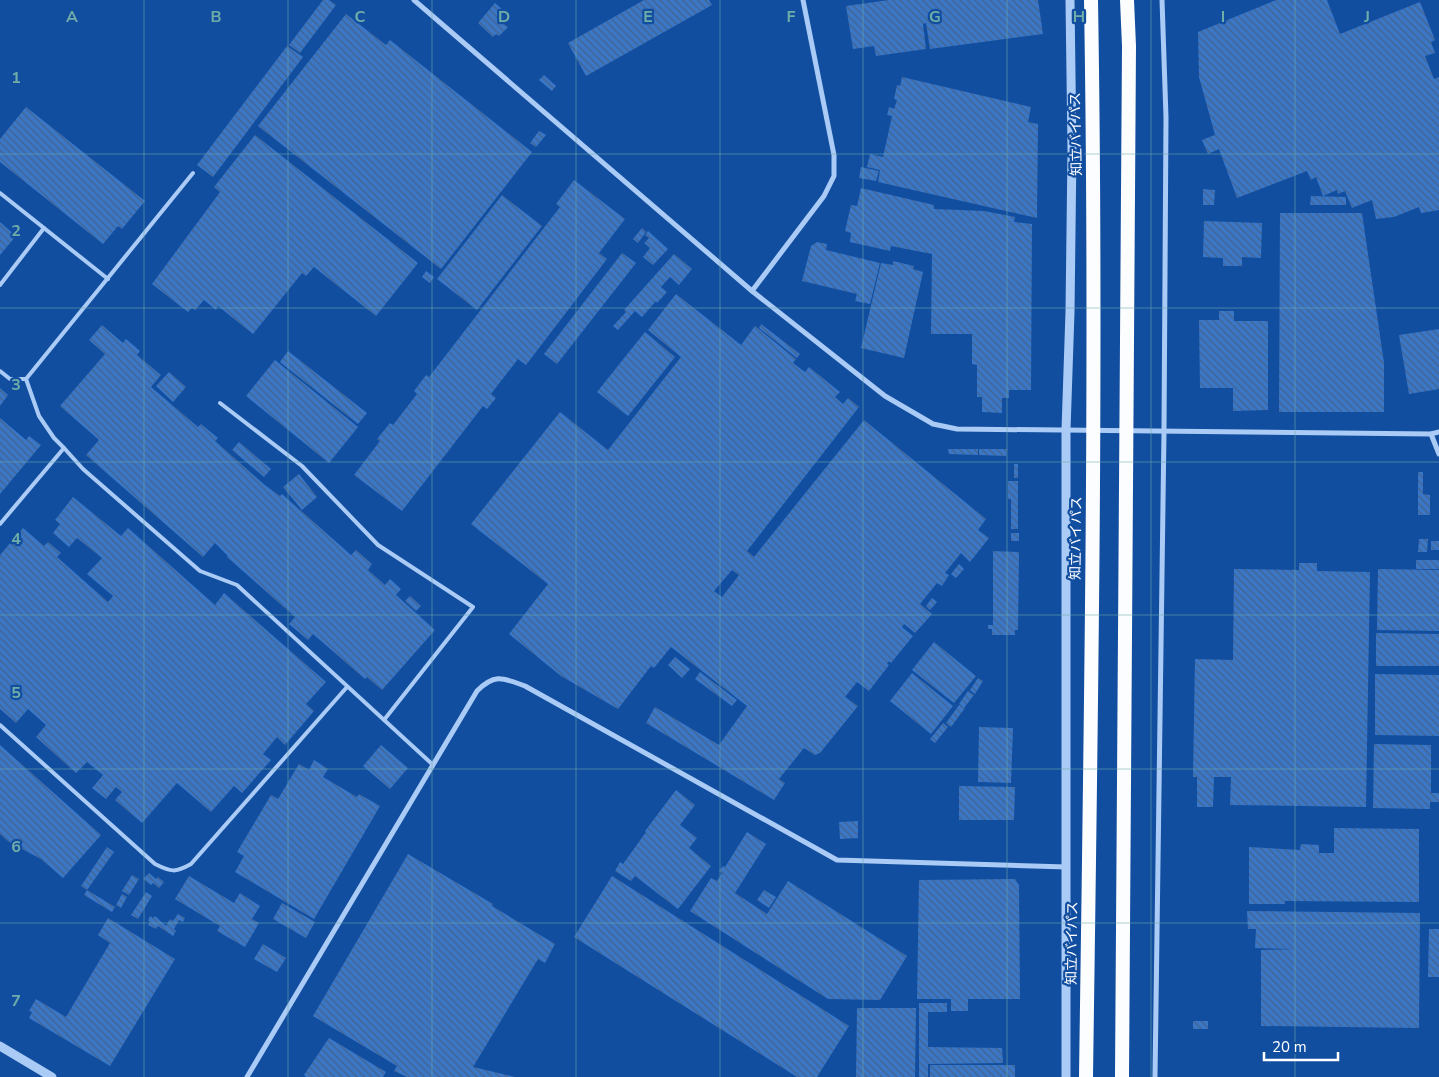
<svg xmlns="http://www.w3.org/2000/svg" width="1439" height="1077" font-family="'Nunito Sans','Noto Sans JP',sans-serif">
	<style>
		.building { fill: url(#building-back-hatch); fill-rule: evenodd }
		.lines { fill: none; stroke-linecap: round; stroke-linejoin: round }
		.service { stroke: #aacbf5; stroke-width: 4 }
		.minor { stroke: #aacbf5; stroke-width: 5 }
		.tertiary { stroke: #aacbf5; stroke-width: 9 }
		.trunk-bridge { stroke: #fcfdff; stroke-width: 14 }
		.grid { fill: none; stroke: #6fada8; stroke-width: 1; stroke-opacity: 0.55 }
		.labels { text-anchor: middle; dominant-baseline: central; stroke-width: 4.5; stroke-linejoin: round; paint-order: stroke }
		.street-label { font-size: 14px; fill: #fff; stroke: #124ea0 }
		.grid-label { font-size: 16px; text-anchor: middle; font-weight: bold; fill: #6fada8; stroke: #124ea0; stroke-width: 4.5; stroke-linejoin: round; paint-order: stroke }
	</style>
	<defs>
		<pattern id="building-back-hatch" width="6" height="6" patternUnits="userSpaceOnUse" patternTransform="scale(1.25)"><rect width="6" height="6" fill="#3b77c7"/><path d="M-1 5l2 2M0 0l6 6M5-1l2 2" fill="none" stroke="#44628a"/></pattern>
	</defs>
	<rect width="100%" height="100%" fill="#124ea0"/>
	<!-- building -->
	<g class="building">
		<polygon points="323,0 329,0 336,5 300,53 289,45"/>
		<polygon points="644,0 709,0 712,5 586,76 568,43"/>
		<polygon points="889,0 1038,0 1043,34 930,49 926,23 923,24 926,49 876,56 874,46 853,49 846,6"/>
		<polygon points="1276,0 1327,0 1340,34 1420,2 1435,40 1431,42 1435,53 1425,56 1434,79 1439,77 1439,210 1421,213 1419,207 1394,217 1376,219 1372,200 1352,208 1345,191 1338,194 1337,190 1323,196 1316,177 1311,180 1307,171 1237,198 1219,149 1208,154 1202,140 1215,135 1199,77 1198,32"/>
		<polygon points="495,3 504,11 501,14 507,20 504,24 508,27 499,36 496,34 493,37 478,23"/>
		<polygon points="346,14 386,45 390,40 532,152 441,269 258,126"/>
		<polygon points="287,46 303,57 213,177 197,165"/>
		<polygon points="544,75 556,86 552,91 539,80"/>
		<polygon points="902,77 1031,107 1028,122 1038,124 1037,218 878,182 880,170 867,167 870,154 883,157 892,116 887,115 889,107 894,109 897,100 894,99 897,85 900,86"/>
		<polygon points="26,107 145,201 122,229 118,226 103,244 0,162 0,139"/>
		<polygon points="539,131 546,135 536,147 530,143"/>
		<polygon points="255,135 418,263 376,316 314,267 306,276 302,273 253,334 218,306 216,310 204,300 195,310 192,308 188,312 152,284 220,192 214,187"/>
		<polygon points="861,167 879,171 876,181 859,178"/>
		<polygon points="574,180 625,219 599,253 607,259 526,365 518,359 491,394 496,398 487,409 483,406 402,511 354,475 380,441 377,439 390,423 393,425 417,394 414,391 426,375 429,377 560,207 556,204"/>
		<polygon points="861,188 934,205 934,209 984,211 1015,217 1014,222 1032,224 1031,390 1009,390 1009,398 1002,398 1002,413 982,412 982,397 977,397 977,365 972,364 972,334 931,334 932,254 891,246 890,251 850,242 851,233 845,231 851,205 857,206"/>
		<polygon points="1203,189 1215,190 1214,205 1203,205"/>
		<polygon points="502,195 542,226 477,310 437,279"/>
		<polygon points="1311,196 1346,197 1346,205 1310,205"/>
		<polygon points="1280,213 1362,213 1384,363 1384,412 1279,412"/>
		<polygon points="1204,221 1262,223 1261,258 1242,257 1242,266 1223,266 1223,258 1203,257"/>
		<polygon points="0,222 16,236 0,255"/>
		<polygon points="642,228 646,232 638,243 633,239"/>
		<polygon points="648,231 668,249 653,265 643,257 650,248 644,243 649,238 645,235"/>
		<polygon points="817,242 827,244 826,250 880,263 870,304 855,301 857,294 802,281 811,246"/>
		<polygon points="622,253 636,263 557,364 544,354"/>
		<polygon points="674,254 692,269 679,285 670,277 661,287 667,292 657,303 656,301 642,317 635,311 618,330 613,326 626,312 624,310"/>
		<polygon points="893,261 914,266 913,269 923,272 904,358 861,348 881,263 893,265"/>
		<polygon points="426,271 434,277 430,283 422,277"/>
		<path d="M676 294 741 345 755 326 796 359 793 363 805 372 809 367 840 392 835 397 843 404 848 398 859 407 747 551 754 557 864 420 986 519 978 530 989 538 970 562 961 553 945 573 949 575 942 586 937 583 920 604 932 614 915 633 904 624 902 627 913 636 891 663 889 661 887 664 889 665 869 691 857 682 845 697 858 706 820 753 815 755 804 748 779 779 785 783 774 800 646 723 655 707 719 745 747 706 671 647 654 668 651 666 618 709 561 676 509 634 548 584 471 524 560 412 608 450 681 357 648 330ZM732 570 739 575 722 597 714 591Z"/>
		<polygon points="1219,311 1234,311 1234,321 1268,321 1268,410 1233,411 1233,388 1200,388 1199,320 1219,320"/>
		<polygon points="761,324 800,354 797,358 759,328"/>
		<polygon points="102,325 123,343 126,339 140,351 137,355 161,375 151,387 198,427 201,424 218,438 215,441 266,486 280,496 282,494 351,555 356,550 372,564 368,570 385,585 390,579 401,589 396,595 435,630 382,690 367,677 365,679 313,634 308,640 289,624 295,617 227,557 228,556 215,543 203,557 86,455 99,440 60,406 105,354 89,340"/>
		<polygon points="1439,329 1439,389 1409,394 1399,335"/>
		<polygon points="645,332 675,357 628,416 597,392"/>
		<polygon points="288,351 367,413 358,424 280,362"/>
		<polygon points="275,360 358,427 329,463 246,396"/>
		<polygon points="169,372 186,387 173,402 156,386"/>
		<polygon points="0,388 8,395 0,406"/>
		<polygon points="0,418 26,440 29,436 41,445 0,494"/>
		<polygon points="239,442 271,469 264,477 232,450"/>
		<polygon points="948,449 978,449 978,455 949,454"/>
		<polygon points="979,449 1007,449 1006,456 979,455"/>
		<rect x="1014" y="464" width="4" height="14"/>
		<polygon points="1418,472 1423,472 1423,494 1430,495 1430,515 1418,515"/>
		<polygon points="299,474 317,497 302,510 283,487"/>
		<polygon points="1008,481 1018,481 1018,529 1011,529 1011,499 1008,499"/>
		<polygon points="73,497 121,536 128,528 215,605 224,593 326,682 306,704 314,711 285,745 277,737 263,754 271,760 242,793 234,786 211,812 177,783 142,823 115,800 122,792 116,787 106,799 92,788 103,775 87,762 76,773 36,737 46,725 28,709 16,723 0,709 0,555 23,528 44,546 48,542 61,553 57,557 108,602 113,596 87,574 102,558 77,538 69,547 53,533 60,524 55,520"/>
		<rect x="1011" y="533" width="8" height="8"/>
		<polygon points="1419,539 1428,539 1427,552 1418,552"/>
		<rect x="1431" y="541" width="8" height="9"/>
		<polygon points="993,551 1019,552 1018,630 1015,630 1015,635 992,635 992,629 988,629 988,625 993,625"/>
		<rect x="1416" y="560" width="23" height="9"/>
		<polygon points="1299,563 1317,563 1317,571 1370,572 1366,807 1230,805 1231,777 1214,777 1213,807 1197,807 1197,777 1193,777 1195,659 1233,660 1234,569 1299,570"/>
		<polygon points="959,564 964,569 956,578 951,574"/>
		<polygon points="1378,569 1439,570 1439,631 1377,630"/>
		<polygon points="410,596 421,606 416,611 405,601"/>
		<polygon points="932,598 937,602 930,610 926,606"/>
		<polygon points="1376,633 1439,634 1439,666 1376,666"/>
		<polygon points="934,642 976,676 954,703 912,670"/>
		<polygon points="675,657 690,669 682,678 668,665"/>
		<polygon points="700,672 737,700 732,706 695,679"/>
		<polygon points="912,673 953,706 931,734 890,701"/>
		<polygon points="1375,674 1439,675 1439,736 1375,735"/>
		<polygon points="978,678 983,681 975,694 970,690"/>
		<polygon points="968,691 974,695 964,708 959,704"/>
		<polygon points="959,705 965,708 951,727 946,723"/>
		<polygon points="943,723 948,727 935,743 930,739"/>
		<polygon points="979,727 1013,728 1011,783 978,782"/>
		<polygon points="1374,744 1431,745 1431,793 1439,793 1439,802 1430,802 1430,809 1373,808"/>
		<polygon points="0,745 101,835 63,878 41,859 9,842 0,834"/>
		<polygon points="381,745 408,768 390,789 363,766"/>
		<polygon points="314,760 328,769 323,777 357,797 359,794 380,806 314,919 235,872 244,856 237,852 271,795 278,799 299,764 309,770"/>
		<polygon points="959,786 1015,787 1014,820 959,820"/>
		<polygon points="676,790 695,805 680,825 697,838 689,848 711,866 678,909 635,876 631,881 615,871 620,862 623,864 646,832 645,831"/>
		<polygon points="858,821 858,838 840,839 839,822"/>
		<polygon points="1334,828 1419,829 1419,902 1285,901 1285,904 1249,904 1249,847 1300,850 1301,844 1319,845 1319,853 1334,853"/>
		<polygon points="747,832 766,844 735,893 767,914 788,881 907,956 880,1000 828,999 690,911 711,878 717,881 722,873 719,871 723,866 725,867"/>
		<polygon points="107,847 114,852 87,890 81,886"/>
		<polygon points="408,854 493,904 492,906 555,944 545,963 538,959 473,1067 515,1077 407,1077 394,1071 397,1066 313,1016"/>
		<polygon points="149,873 156,879 158,877 164,882 159,888 153,883 151,885 143,879"/>
		<polygon points="132,875 139,879 129,895 122,891"/>
		<polygon points="189,876 234,903 240,893 260,906 252,919 259,923 245,947 217,931 220,926 175,899"/>
		<polygon points="612,876 849,1026 817,1077 797,1077 574,937"/>
		<polygon points="1015,879 1019,885 1020,999 968,999 968,1011 951,1011 951,999 917,999 919,880"/>
		<polygon points="87,890 115,907 112,912 84,895"/>
		<polygon points="764,890 776,897 769,908 757,900"/>
		<polygon points="146,892 152,896 138,919 131,915"/>
		<polygon points="122,894 127,897 121,908 116,905"/>
		<polygon points="282,903 315,922 306,938 273,919"/>
		<polygon points="1247,911 1420,913 1419,1028 1261,1026 1261,950 1295,949 1255,948 1256,929 1248,929"/>
		<polygon points="178,914 185,918 183,922 179,920 174,929 176,931 173,936 158,926 156,929 148,925 150,922 148,921 150,916 153,918 155,916 166,926 170,919 173,921"/>
		<polygon points="108,918 175,959 110,1066 29,1018 32,1012 29,1011 36,999 66,1017 110,943 98,935"/>
		<polygon points="1429,929 1439,929 1439,977 1428,977"/>
		<polygon points="263,944 286,958 277,972 254,959"/>
		<polygon points="919,1003 947,1003 947,1012 928,1012 928,1047 1002,1048 1003,1063 928,1064 928,1077 919,1077"/>
		<polygon points="857,1008 916,1008 915,1077 856,1077"/>
		<rect x="1193" y="1021" width="15" height="8"/>
		<polygon points="329,1038 386,1072 383,1077 306,1077 304,1075"/>
		<rect x="930" y="1065" width="85" height="12"/>
	</g>
	<g class="lines">
		<!-- service -->
		<g class="service">
			<polyline points="0,193 108,279"/>
			<polyline points="0,285 44,228"/>
			<polyline points="0,371 10,379 26,379"/>
			<polyline points="220,403 302,466 378,545 473,607 384,720"/>
			<polyline points="64,448 83,469 200,571 237,585 432,764"/>
			<polyline points="0,524 64,448 54,438 39,416 26,379 193,173"/>
			<path d="M0 725 155 864C171 872 175 873 191 864L347 687"/>
		</g>
		<!-- minor -->
		<g class="minor">
			<polyline points="414,0 752,291 885,396 933,424 957,429 1431,434 1439,432"/>
			<polyline points="752,291 824,196 834,176 834,155 803,0"/>
			<polyline points="1431,434 1439,454"/>
			<path d="M247 1077 477 691C495 673 503 678 525 686L837 860 1067 867"/>
			<polyline points="1155,1077 1164,432 1166,117 1162,0"/>
		</g>
		<!-- tertiary -->
		<g class="tertiary">
			<polyline points="0,1046 52,1077"/>
			<polyline points="1066,1077 1066,430 1070,312 1072,150 1070,0"/>
		</g>
		<!-- trunk-bridge -->
		<g class="trunk-bridge">
			<path d="M1086 1077C1091 718 1097 359 1091 0"/>
			<polyline points="1122,1077 1129,46 1127,0"/>
		</g>
	</g>
	<!-- grid -->
	<path class="grid" d="M144 0V1077M288 0V1077M432 0V1077M576 0V1077M720 0V1077M863 0V1077M1007 0V1077M1151 0V1077M1295 0V1077M0 154H1439M0 308H1439M0 462H1439M0 615H1439M0 769H1439M0 923H1439"/>
	<g class="labels">
		<!-- street labels -->
		<g class="street-label">
			<text transform="translate(1076 134) rotate(-91)">知立バイパス</text>
			<text transform="translate(1076 538) rotate(-89)">知立バイパス</text>
			<text transform="translate(1072 943) rotate(-89)">知立バイパス</text>
		</g>
	</g>
	<g class="grid-label">
		<text x="72" y="22">A</text>
		<text x="216" y="22">B</text>
		<text x="360" y="22">C</text>
		<text x="504" y="22">D</text>
		<text x="648" y="22">E</text>
		<text x="791" y="22">F</text>
		<text x="935" y="22">G</text>
		<text x="1079" y="22">H</text>
		<text x="1223" y="22">I</text>
		<text x="1367" y="22">J</text>
		<text x="16" y="83">1</text>
		<text x="16" y="236">2</text>
		<text x="16" y="390">3</text>
		<text x="16" y="544">4</text>
		<text x="16" y="698">5</text>
		<text x="16" y="852">6</text>
		<text x="16" y="1006">7</text>
	</g>
	<!-- scale -->
	<path d="M1264 1052v8h74v-8" fill="none" stroke="#ffffff" stroke-width="2.5"/>
	<text x="1272" y="1052" font-size="15" fill="#ffffff" stroke="#124ea0" stroke-width="4" paint-order="stroke">20 m</text>
</svg>
